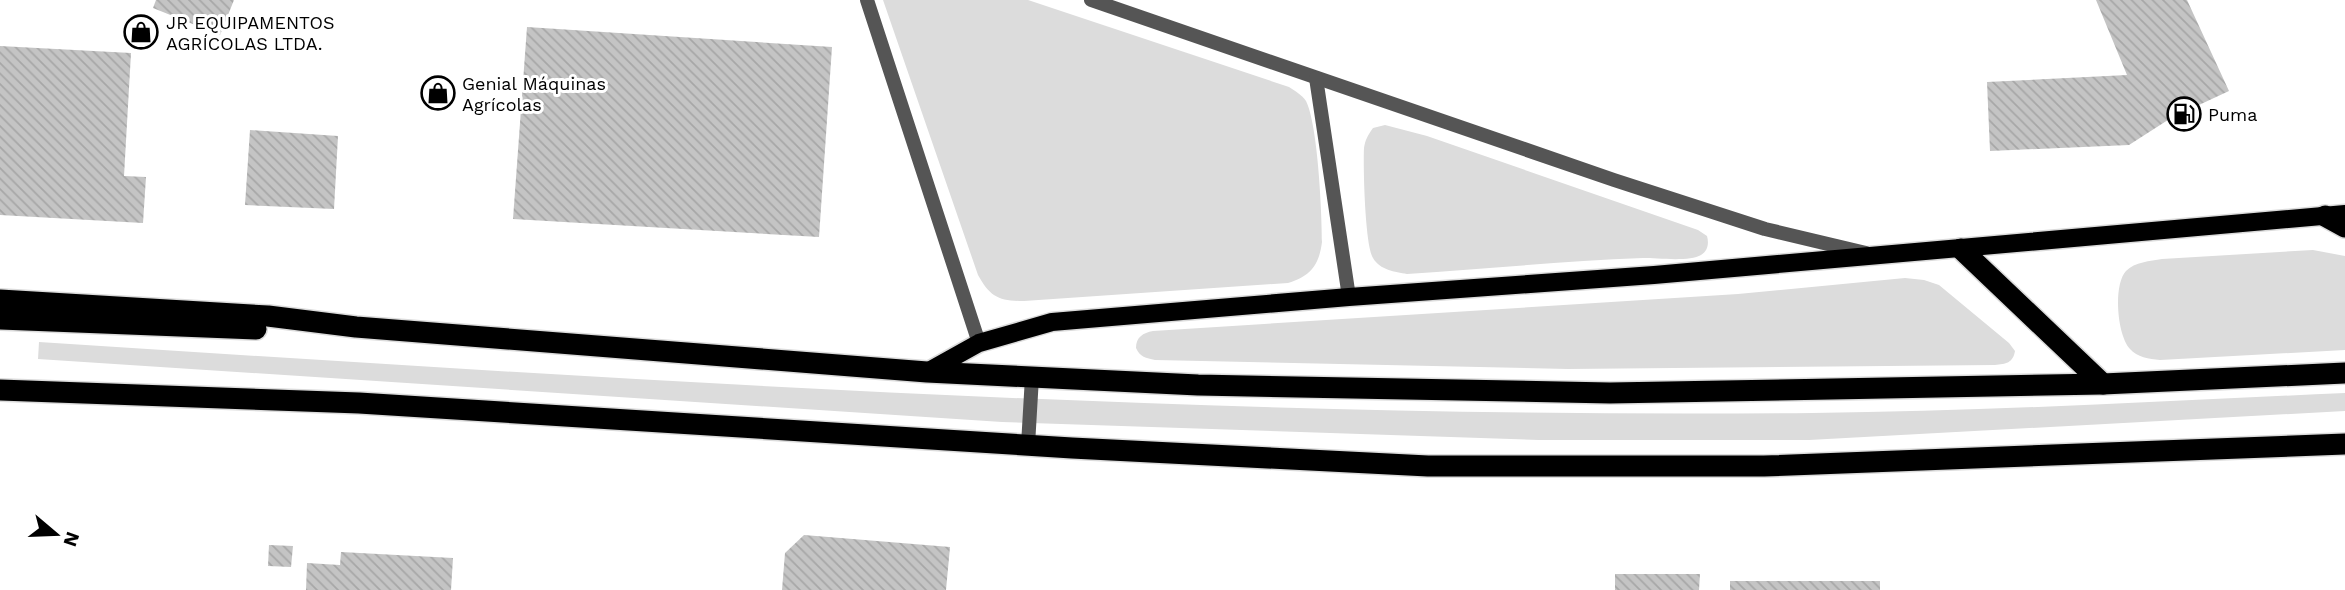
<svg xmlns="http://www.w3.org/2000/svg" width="2345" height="590" font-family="'Work Sans',sans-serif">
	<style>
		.grass { fill: #dcdcdc }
		.building { fill: url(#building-back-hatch) }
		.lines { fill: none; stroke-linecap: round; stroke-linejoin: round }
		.primary-casing { stroke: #dbdbdb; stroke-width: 21 }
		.highway-casing { stroke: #dbdbdb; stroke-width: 24 }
		.lane { stroke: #555; stroke-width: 14 }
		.street { stroke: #555; stroke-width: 14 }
		.primary { stroke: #000; stroke-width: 18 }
		.highway { stroke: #000; stroke-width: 21 }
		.labels { text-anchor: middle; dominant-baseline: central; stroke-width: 6; stroke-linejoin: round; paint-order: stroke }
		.poi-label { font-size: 18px; fill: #000; stroke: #fff; text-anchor: start }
	</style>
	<defs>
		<pattern id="building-back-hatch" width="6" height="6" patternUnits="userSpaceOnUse" patternTransform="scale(1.75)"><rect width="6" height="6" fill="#c4c4c4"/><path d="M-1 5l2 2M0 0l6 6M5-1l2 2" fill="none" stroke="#a7a7a7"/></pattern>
	</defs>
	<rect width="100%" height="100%" fill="#fff"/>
	<!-- grass -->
	<g class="grass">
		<path d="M883 0H1028L1289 87C1295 91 1302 95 1306 101 1318 125 1322 213 1322 242 1319 265 1311 276 1288 283L1024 301C999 301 990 297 978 275Z"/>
		<path d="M1385 125 1427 136 1698 230 1707 236C1709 243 1708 251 1701 255 1690 262 1657 258 1643 258 1564 261 1485 269 1407 274 1395 272 1380 270 1373 258 1365 246 1363 166 1364 148 1365 140 1368 135 1373 128Z"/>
		<path d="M2313 250 2345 256V350L2160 360C2149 359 2137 357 2130 349 2117 335 2113 285 2126 271 2135 262 2150 261 2162 259Z"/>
		<path d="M1905 278 1924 280 1939 285 2009 343 2015 351C2013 363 2006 364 1995 365L1568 369 1155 360C1146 358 1140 357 1136 348 1136 337 1143 333 1153 331L1738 294Z"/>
		<path d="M39 342C629 380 1220 419 1812 413 1990 411 2167 401 2345 393V411L1809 440H1539L1002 422 38 359Z"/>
	</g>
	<!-- building -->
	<g class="building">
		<polygon points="156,0 234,0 220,35 153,8"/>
		<polygon points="2096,0 2187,0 2229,91 2171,118 2129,145 1990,151 1987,82 2127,75"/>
		<polygon points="527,27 832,47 819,237 513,219"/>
		<polygon points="0,46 131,53 124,176 146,177 143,223 0,215"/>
		<polygon points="250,130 338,136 334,209 245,205"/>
		<polygon points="804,535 950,547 946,590 782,590 785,553"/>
		<polygon points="269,545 293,546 291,567 268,566"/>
		<polygon points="341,552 453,558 451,590 306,590 307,563 340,565"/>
		<polygon points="1615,574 1700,574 1699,590 1615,590"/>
		<rect x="1730" y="581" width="150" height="9"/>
	</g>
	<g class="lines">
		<defs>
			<polyline id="primary" points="927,372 979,343 1052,322 1349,297 1654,275 2345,214"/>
			<g id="highway">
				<polyline points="2325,216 2345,227"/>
				<polyline points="1961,249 2103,384"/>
				<polyline points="0,300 268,316 356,327 927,372 1198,385 1610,393 2103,384 2345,373"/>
				<polyline points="0,319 256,329"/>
				<polyline points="0,390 359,403 1072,448 1428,466 1764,466 2345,444"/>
			</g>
		</defs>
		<!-- primary casing -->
		<use href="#primary" class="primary-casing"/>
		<!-- highway casing -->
		<use href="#highway" class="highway-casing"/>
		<!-- lane -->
		<polyline class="lane" points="1028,445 1032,377"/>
		<!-- street -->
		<g class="street">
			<polyline points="867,0 979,343"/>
			<polyline points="1091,0 1614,180 1765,229 1866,253"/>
			<polyline points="1316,78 1349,297"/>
		</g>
		<!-- primary -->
		<use href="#primary" class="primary"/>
		<!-- highway -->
		<use href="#highway" class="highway"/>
	</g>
	<!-- icons -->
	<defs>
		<symbol id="shop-ring" viewBox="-11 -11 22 22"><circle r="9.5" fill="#fff" stroke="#000" stroke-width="1.5"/><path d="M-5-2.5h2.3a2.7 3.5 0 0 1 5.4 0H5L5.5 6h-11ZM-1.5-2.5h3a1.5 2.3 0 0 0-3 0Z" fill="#000"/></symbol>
		<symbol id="fuel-ring" viewBox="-11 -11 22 22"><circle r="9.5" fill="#fff" stroke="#000" stroke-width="1.5"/><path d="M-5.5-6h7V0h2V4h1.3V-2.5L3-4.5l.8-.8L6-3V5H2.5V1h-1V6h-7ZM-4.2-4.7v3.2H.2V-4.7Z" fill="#000"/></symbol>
	</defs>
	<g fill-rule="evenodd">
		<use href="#shop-ring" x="122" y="13" width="38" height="38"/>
		<use href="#shop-ring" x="419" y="74" width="38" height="38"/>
		<use href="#fuel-ring" x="2165" y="95" width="38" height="38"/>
	</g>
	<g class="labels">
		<!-- poi labels -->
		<g class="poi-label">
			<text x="166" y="22">JR EQUIPAMENTOS<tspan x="166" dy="21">AGRÍCOLAS LTDA.</tspan></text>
			<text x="462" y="83">Genial Máquinas<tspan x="462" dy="21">Agrícolas</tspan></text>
			<text x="2208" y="114">Puma</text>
		</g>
	</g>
	<!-- north arrow -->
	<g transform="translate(56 534) rotate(109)" stroke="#ffffff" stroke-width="5" paint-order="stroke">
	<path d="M0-5L12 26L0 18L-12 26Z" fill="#000000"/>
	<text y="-10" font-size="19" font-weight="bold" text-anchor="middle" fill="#000000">N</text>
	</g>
</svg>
